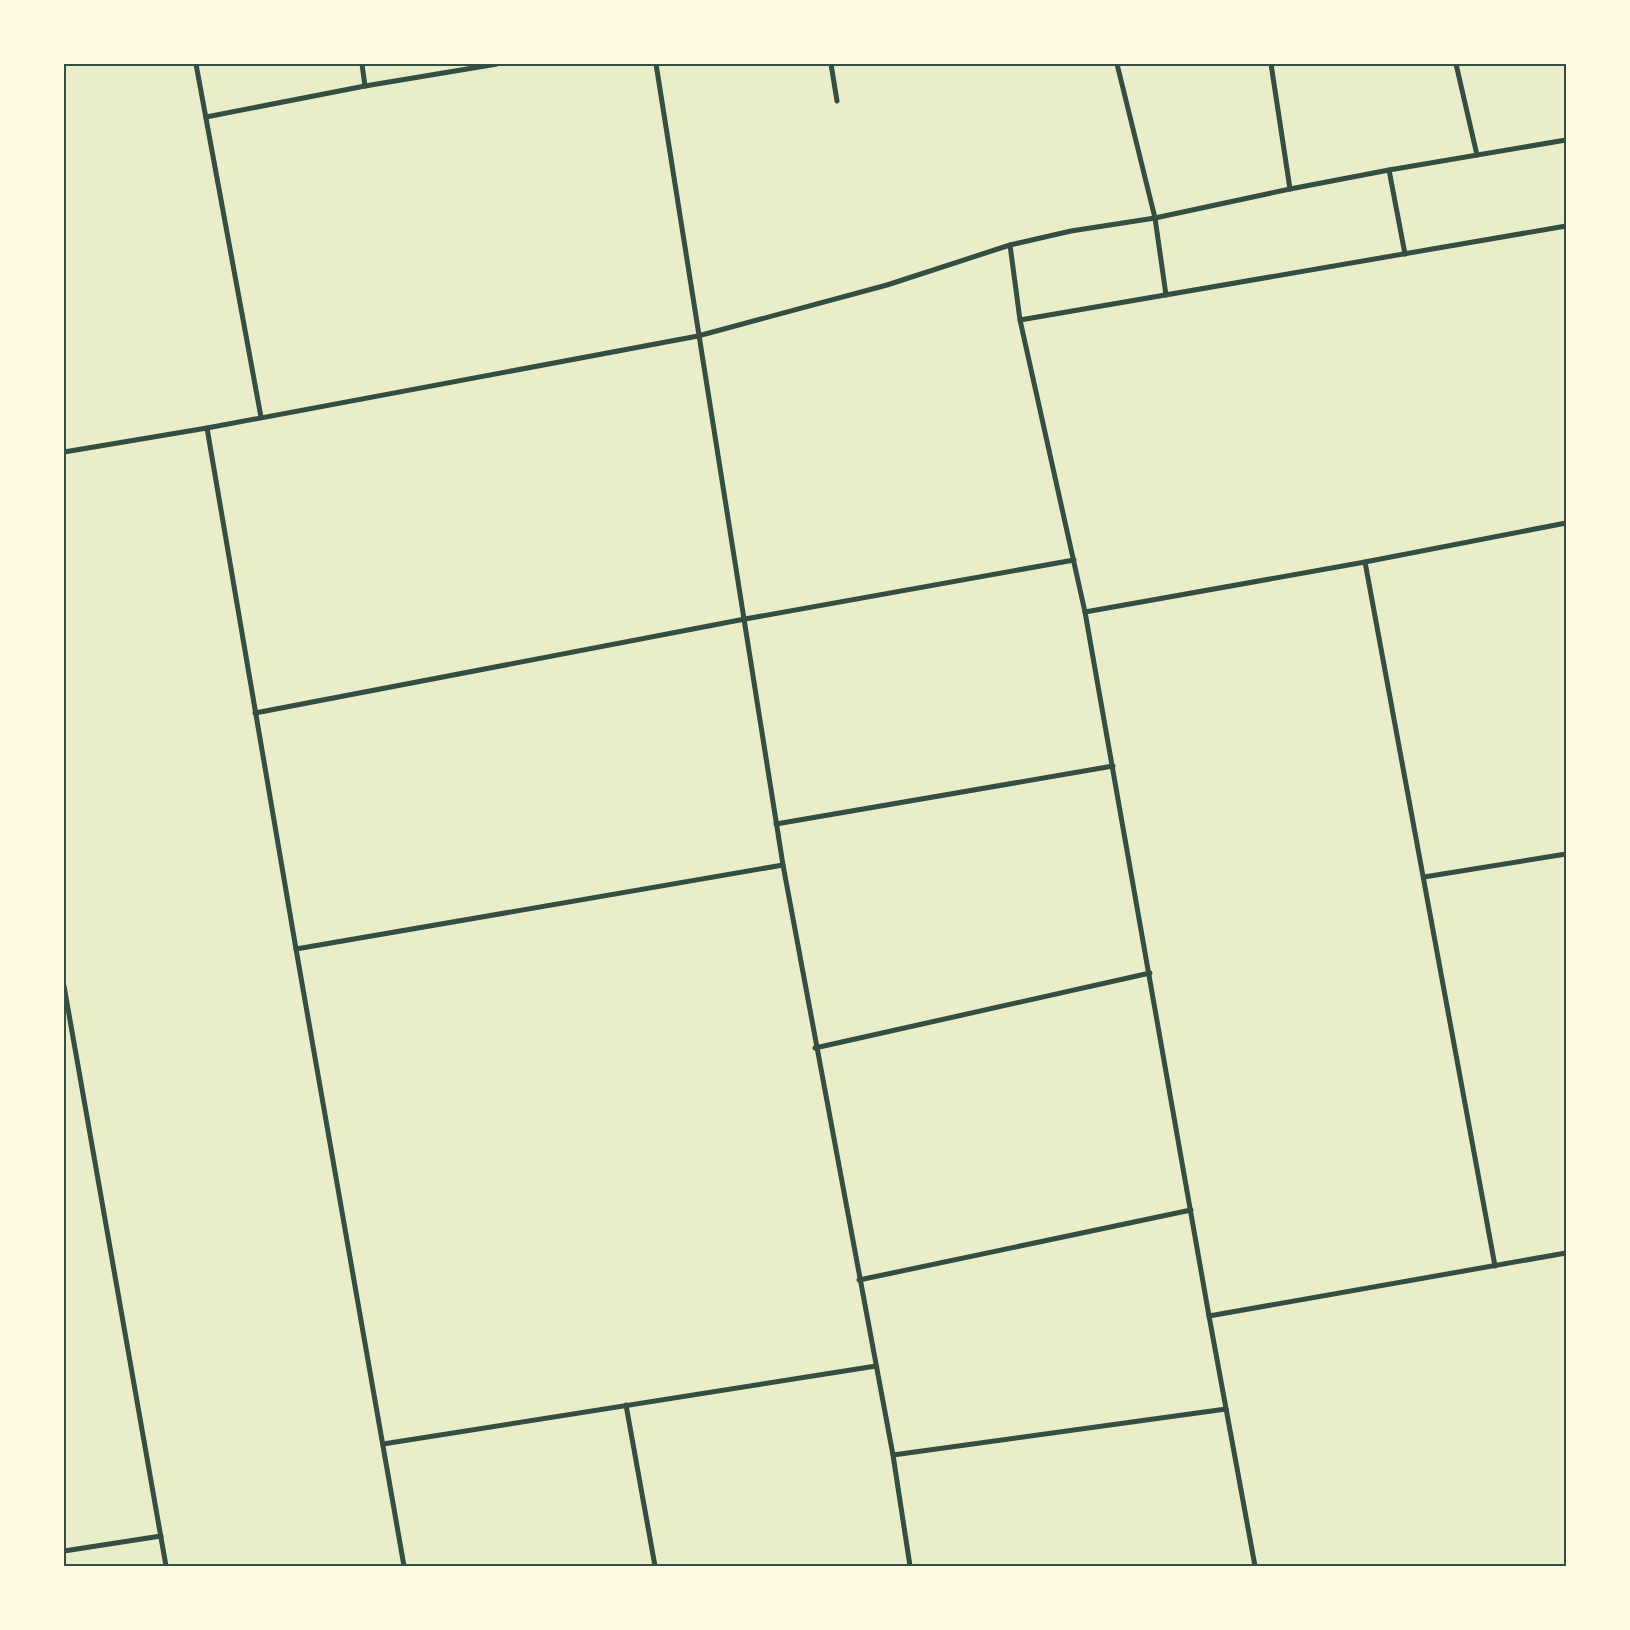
<svg xmlns="http://www.w3.org/2000/svg" width="1630" height="1630" font-family="Jost,sans-serif">
	<style>
		.lines { fill: none; stroke-linecap: round; stroke-linejoin: round }
		.minor { stroke: #344e41; stroke-width: 5 }
		.neatline { fill: none; stroke: #344e41; stroke-width: 2 }
	</style>
	<rect width="100%" height="100%" fill="#e9edc9"/>
	<g class="lines">
		<!-- minor -->
		<g class="minor">
			<polyline points="196,64 261,417"/>
			<polyline points="362,64 365,86"/>
			<polyline points="656,64 783,865 893,1455 910,1566"/>
			<polyline points="831,64 837,101"/>
			<polyline points="1117,64 1155,218 1166,295"/>
			<polyline points="1271,64 1290,189"/>
			<polyline points="1456,64 1477,155"/>
			<polyline points="206,117 365,86 497,64"/>
			<polyline points="1389,170 1405,254"/>
			<polyline points="1010,245 1020,320 1085,612 1209,1316 1255,1566"/>
			<polyline points="1020,320 1566,226"/>
			<polyline points="207,428 296,949 404,1566"/>
			<polyline points="64,452 207,428 698,336 887,285 1010,245 1071,231 1155,218 1290,189 1389,170 1566,140"/>
			<polyline points="1365,562 1495,1266"/>
			<polyline points="1085,612 1365,562 1566,523"/>
			<polyline points="255,713 745,619 1074,560"/>
			<polyline points="776,824 1113,766"/>
			<polyline points="1424,877 1566,854"/>
			<polyline points="296,949 783,865"/>
			<polyline points="64,986 166,1566"/>
			<polyline points="815,1048 1150,973"/>
			<polyline points="859,1280 1191,1210"/>
			<polyline points="1209,1316 1566,1253"/>
			<polyline points="626,1405 655,1566"/>
			<polyline points="383,1444 876,1366"/>
			<polyline points="893,1455 1226,1409"/>
			<polyline points="64,1551 161,1536"/>
		</g>
	</g>
	<!-- border -->
	<rect width="1630" height="1630" fill="none" stroke="#fefae0" stroke-width="130"/>
	<rect x="65" y="65" width="1500" height="1500" class="neatline"/>
</svg>
